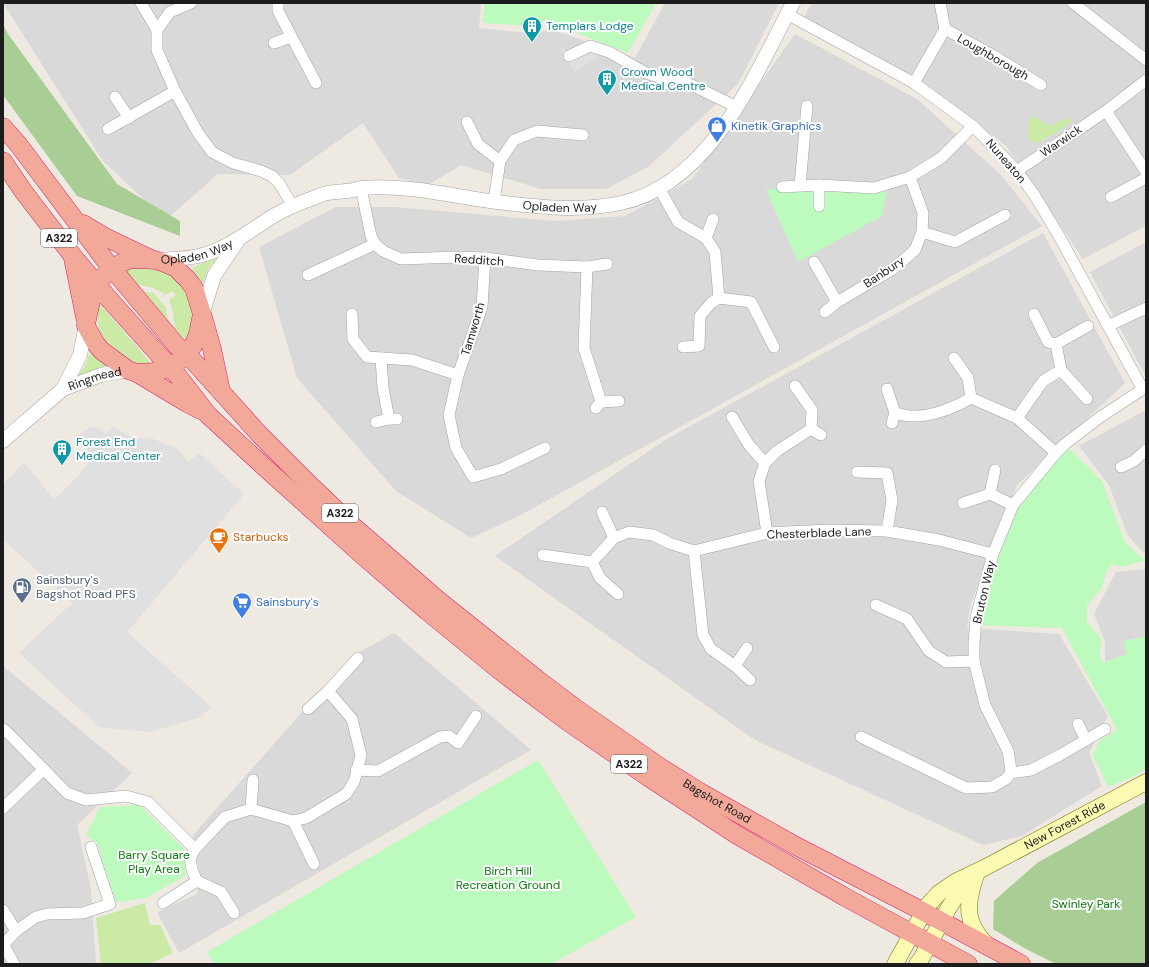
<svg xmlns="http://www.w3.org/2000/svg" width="1149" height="967" font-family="'DM Sans',sans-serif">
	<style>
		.residential { fill: #dad9d9 }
		.grass { fill: #caeaa5 }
		.forest { fill: #a9ce95 }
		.park { fill: #bcfabe }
		.parking { fill: #e0e0e0 }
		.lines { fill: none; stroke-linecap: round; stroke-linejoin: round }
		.minor-casing { stroke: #a3a3a3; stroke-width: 12 }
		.tertiary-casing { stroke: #a3a3a3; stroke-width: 15 }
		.secondary-casing { stroke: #6d7303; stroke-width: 17 }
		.trunk-casing { stroke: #da2069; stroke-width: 19 }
		.minor { stroke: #fff; stroke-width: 11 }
		.tertiary { stroke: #fff; stroke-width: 14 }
		.secondary { stroke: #fafab3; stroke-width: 16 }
		.trunk { stroke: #f2a99a; stroke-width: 18 }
		.labels { text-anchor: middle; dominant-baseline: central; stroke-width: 4; stroke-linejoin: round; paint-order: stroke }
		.shield { fill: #fff; stroke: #606060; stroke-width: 1 }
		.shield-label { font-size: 11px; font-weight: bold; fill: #1c1c1c }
		.culture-label { font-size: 12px; fill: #0d838f; stroke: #fff; text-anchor: start }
		.street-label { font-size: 12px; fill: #1c1c1c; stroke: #fff }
		.shop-label { font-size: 12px; fill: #366cbe; stroke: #fff; text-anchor: start }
		.food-label { font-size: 12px; fill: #c56008; stroke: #fff; text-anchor: start }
		.service-label { font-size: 12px; fill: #4e5e75; stroke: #fff; text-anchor: start }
		.park-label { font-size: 12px; fill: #097b0d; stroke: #fff }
	</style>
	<rect width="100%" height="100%" fill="#eee9e1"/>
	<!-- residential -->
	<g class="residential">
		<polygon points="3,3 481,3 479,28 536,34 550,29 635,58 665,3 779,3 738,84 648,167 606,189 541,189 461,165 428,185 399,178 363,123 290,175 218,174 166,220 103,161"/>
		<polygon points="812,3 1146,3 1146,226 1083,259 1006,146 930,87 804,17"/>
		<polygon points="795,34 917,99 1001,175 1042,226 521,515 471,538 396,491 297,378 259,247 336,207 394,207 555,221 625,216 692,179"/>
		<polygon points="1043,233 1125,383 1017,485 970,606 967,628 1059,634 1108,716 1089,753 1102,786 1022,836 983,845 755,740 495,556 665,440"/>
		<polygon points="1146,242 1146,375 1145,375 1090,272"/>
		<polygon points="1146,410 1146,555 1128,536 1109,485 1079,446"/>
		<polygon points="1146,569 1146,636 1124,641 1127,654 1105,662 1105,641 1094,614 1116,572"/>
		<polygon points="394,633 531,750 179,953 157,912 197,894 199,870 193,835 352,656"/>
		<polygon points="3,666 132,773 77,825 91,889 96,964 3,964"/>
	</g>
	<!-- grass -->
	<g class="grass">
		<polygon points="1032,115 1050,126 1066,118 1073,121 1039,143 1029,140 1028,124"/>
		<polygon points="215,258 216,259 208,269 202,285 191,272 194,267"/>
		<polygon points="137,267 161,270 175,277 186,287 194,311 187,341 175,329 173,312 169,300 176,295 173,291 165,295 161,292 153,288 137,284 126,271"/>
		<polygon points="144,291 154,293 166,308 168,320"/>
		<path d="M99 303 152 364C148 364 144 365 140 364 120 360 99 343 98 322 97 316 98 309 99 303Z"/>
		<polygon points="91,350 106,363 105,367 91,371 78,377 77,376 85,366"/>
		<polygon points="145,903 150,925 160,925 173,953 149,964 101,964 96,918"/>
	</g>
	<!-- forest -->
	<g class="forest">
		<polygon points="3,24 8,34 117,184 180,221 180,236 77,196 3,95"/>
		<polygon points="1146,802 1146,964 1056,964 1026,949 993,929 994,901 1037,863"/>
	</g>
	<!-- park -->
	<g class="park">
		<polygon points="485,3 656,3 628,53 545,20 537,26 483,23"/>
		<polygon points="782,187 874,188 887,191 882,216 798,262 766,190"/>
		<polygon points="1065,444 1102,481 1125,543 1145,560 1123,567 1112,564 1107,571 1101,589 1087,605 1087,622 1101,639 1100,657 1102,663 1127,654 1124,641 1146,636 1146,768 1136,775 1108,787 1093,755 1099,741 1117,730 1062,628 975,625 1013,505"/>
		<polygon points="538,760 636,917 551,964 214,964 207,952"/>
		<polygon points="139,805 184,849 185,876 146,898 116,902 97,843 86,835 100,807"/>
	</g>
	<!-- parking -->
	<g class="parking">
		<polygon points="563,47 571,60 592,48 598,57 575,72 561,49"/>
		<polygon points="90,427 99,428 105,434 113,427 135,439 151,438 178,449 188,462 199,453 244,494 127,632 211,707 200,717 150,732 99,727 19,653 72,603 3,539 3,485 24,462 54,500 79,475 93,458 77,437"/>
	</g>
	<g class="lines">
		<defs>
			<g id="minor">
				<polyline points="141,3 157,30"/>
				<polyline points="191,3 170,12 157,30 157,50 175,91 198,133 212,152 233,163 261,171 272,176 279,183 293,206"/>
				<polyline points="278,3 278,11 316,83"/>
				<polyline points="940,3 945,29"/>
				<polyline points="1073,3 1146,60"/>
				<polyline points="787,14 914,83 973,126 999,152 1017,171 1035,196 1059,236 1142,388"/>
				<polyline points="274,43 291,37"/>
				<polyline points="569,56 590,46 609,52 646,73 662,78 683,81 737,107"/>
				<polyline points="914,83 945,29 994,56 1041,85"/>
				<polyline points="115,97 129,118"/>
				<polyline points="1106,111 1146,172"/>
				<polyline points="467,122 478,144 500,161"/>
				<polyline points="108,129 175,91"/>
				<polyline points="1017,171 1106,111 1146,80"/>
				<polyline points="819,185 819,206"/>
				<polyline points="800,186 807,106"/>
				<polyline points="782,187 819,185 874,188 910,177 941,158 973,126"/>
				<polyline points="361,188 371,236 375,244 383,251 401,259 456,257 485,258 538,265 587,267 584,348 601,402 596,408"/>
				<polyline points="659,188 678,222 706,238 715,252 719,298 751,302 774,347"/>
				<polyline points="1111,197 1146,178"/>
				<polyline points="494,201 500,161 514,140 537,131 583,135"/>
				<polyline points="922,232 955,242 1005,215"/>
				<polyline points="706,238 713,219"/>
				<polyline points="485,258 482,307 458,375 449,415 456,448 473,477 501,469 545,448"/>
				<polyline points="814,262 837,302"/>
				<polyline points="587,267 607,264"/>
				<polyline points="308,275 375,244"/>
				<polyline points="825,312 837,302 893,269 915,250 922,232 923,213 910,177"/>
				<polyline points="352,314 353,339 367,357 381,358"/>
				<polyline points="1108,326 1146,308"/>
				<polyline points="1056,344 1088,326"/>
				<polyline points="683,347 699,346 700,316 711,303 719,298"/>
				<polyline points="954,358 968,378 971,398"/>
				<polyline points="1061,370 1087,399"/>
				<polyline points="795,386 812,410 811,429"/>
				<polyline points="887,389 895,413"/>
				<polyline points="971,398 1017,418 1056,453"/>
				<polyline points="601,402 619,401"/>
				<polyline points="732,417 749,445 765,463"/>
				<polyline points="1017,418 1043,381 1061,370 1056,344 1048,342 1034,314"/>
				<polyline points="397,419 389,419 383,388 381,358 412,360 458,375"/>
				<polyline points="376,422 389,419"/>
				<path d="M892 423 895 413C900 414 906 416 911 416 931 417 954 408 971 398"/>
				<polyline points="1121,467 1134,461 1146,450"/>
				<polyline points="857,472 887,473 892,500 887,531"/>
				<polyline points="990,494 995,470"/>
				<polyline points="963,503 990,494 1013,505"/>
				<polyline points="602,512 614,538"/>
				<polyline points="767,533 759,481 765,463 777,451 811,429 821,435"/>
				<polyline points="694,551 703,635 711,649 735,666 750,680"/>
				<polyline points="543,555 592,562 614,538 629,532 653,535 669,543 694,551 767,533 829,530 887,531 939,540 993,554"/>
				<polyline points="592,562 600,578 618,594"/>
				<polyline points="876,605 907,619 929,651 946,662 974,661"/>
				<polyline points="735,666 747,648"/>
				<polyline points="308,709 328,691"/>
				<polyline points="1078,724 1086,740"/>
				<polyline points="3,729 6,731 67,793 86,800 126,796 148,802 195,849"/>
				<polyline points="861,737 966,788 992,787 1006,779 1011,773 1010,763 1008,751 985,705 974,661 974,644 976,617 993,554 1013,505 1056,453 1065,444 1099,418 1146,387"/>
				<polyline points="356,770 378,771 440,737 449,736 458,743 476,716"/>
				<polyline points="1011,773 1031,770 1060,755 1105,729"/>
				<polyline points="3,808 44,769"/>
				<polyline points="251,809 253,780"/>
				<polyline points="293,821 314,864"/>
				<polyline points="163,903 197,881"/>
				<polyline points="3,910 16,931 3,945"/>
				<polyline points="234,913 221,892 197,881 192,870 190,858 195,849 225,817 251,809 293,821 306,818 346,794 354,782 361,755 352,719 328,691 358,658"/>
				<polyline points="16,931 36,917 47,914 83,913 110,904 91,847"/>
				<polyline points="4,945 14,964"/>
			</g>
			<g id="tertiary">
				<path id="s1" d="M157 260C171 259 185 259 199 256 229 248 249 231 275 215 287 208 300 203 313 198 318 196 323 194 327 193 334 192 340 192 346 191 351 191 356 189 361 188 406 184 452 196 497 202 538 207 580 212 621 203 710 184 755 75 793 3"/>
				<polyline points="203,312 214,276 237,242"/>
				<polyline points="63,389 80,355 86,326"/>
				<path id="s2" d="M3 441 63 389 101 375 128 370"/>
			</g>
			<g id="secondary">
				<path d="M975 878C966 906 965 923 987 945"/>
				<path id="s3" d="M895 964 927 906 939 893 955 882 984 868 1146 782"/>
				<polyline points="917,964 921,959 948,909 957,895 976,876"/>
			</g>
			<g id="trunk">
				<path id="s4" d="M3 127 18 144 105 260 177 346 187 354 260 435 307 482 354 527 438 600 537 679 578 710 660 767 700 792 755 823 796 846 924 912 1021 964"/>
				<polyline points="3,161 23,191 72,255 109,299 178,376 208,415 260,463 361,554 427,611 499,670 564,719 648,777 737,835 845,897 968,964"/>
				<polyline points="83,224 105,237 149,258"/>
				<polyline points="73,258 85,317"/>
				<path d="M139 259 155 260 165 263 176 268 188 280 194 288 202 314 198 334 194 344 187 354 170 368 154 372 137 373 128 370 102 351 96 344 86 326V324C89 312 91 295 97 284 102 276 117 264 126 261 130 259 135 259 139 259Z"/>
				<polyline points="203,317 212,349 221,391"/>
				<polyline points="137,373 187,403 200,410"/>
			</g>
		</defs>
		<!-- minor casing -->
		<use href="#minor" class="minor-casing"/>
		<!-- tertiary casing -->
		<use href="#tertiary" class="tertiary-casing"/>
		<!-- secondary casing -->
		<use href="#secondary" class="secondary-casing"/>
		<!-- trunk casing -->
		<use href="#trunk" class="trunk-casing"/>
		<!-- minor -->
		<use href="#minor" class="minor"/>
		<!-- tertiary -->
		<use href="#tertiary" class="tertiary"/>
		<!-- secondary -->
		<use href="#secondary" class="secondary"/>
		<!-- trunk -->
		<use href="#trunk" class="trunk"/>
	</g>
	<!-- icons -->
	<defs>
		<symbol id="building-pin" viewBox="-11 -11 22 30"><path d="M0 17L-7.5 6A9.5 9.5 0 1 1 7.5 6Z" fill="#0f9aa8" stroke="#fff"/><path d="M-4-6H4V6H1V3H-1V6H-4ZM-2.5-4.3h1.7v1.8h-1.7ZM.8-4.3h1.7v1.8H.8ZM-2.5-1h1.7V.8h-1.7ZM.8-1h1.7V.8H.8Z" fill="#fff"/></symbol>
		<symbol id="shop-pin" viewBox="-11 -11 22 30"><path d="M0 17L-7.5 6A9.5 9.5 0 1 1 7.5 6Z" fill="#3f7fe0" stroke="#fff"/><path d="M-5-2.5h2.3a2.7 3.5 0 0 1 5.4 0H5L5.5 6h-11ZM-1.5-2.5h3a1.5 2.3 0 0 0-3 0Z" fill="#fff"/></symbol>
		<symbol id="cafe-pin" viewBox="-11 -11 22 30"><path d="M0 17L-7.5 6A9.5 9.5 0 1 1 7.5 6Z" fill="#e8710a" stroke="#fff"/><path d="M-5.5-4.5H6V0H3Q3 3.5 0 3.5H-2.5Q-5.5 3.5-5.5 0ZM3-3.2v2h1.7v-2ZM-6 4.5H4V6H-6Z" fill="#fff"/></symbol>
		<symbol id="fuel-pin" viewBox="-11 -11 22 30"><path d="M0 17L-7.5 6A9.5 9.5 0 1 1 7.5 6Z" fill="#5c6f8a" stroke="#fff"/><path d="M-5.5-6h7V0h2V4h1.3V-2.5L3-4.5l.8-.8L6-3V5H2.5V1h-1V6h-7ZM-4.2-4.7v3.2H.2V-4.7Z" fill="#fff"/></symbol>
		<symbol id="supermarket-pin" viewBox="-11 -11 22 30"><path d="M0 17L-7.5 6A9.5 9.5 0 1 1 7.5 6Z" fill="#3f7fe0" stroke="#fff"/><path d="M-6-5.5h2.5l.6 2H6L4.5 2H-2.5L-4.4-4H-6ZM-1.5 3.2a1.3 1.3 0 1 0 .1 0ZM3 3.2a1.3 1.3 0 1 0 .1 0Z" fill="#fff"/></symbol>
	</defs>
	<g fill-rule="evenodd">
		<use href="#building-pin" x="521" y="15" width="22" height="30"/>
		<use href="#building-pin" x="596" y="68" width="22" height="30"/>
		<use href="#shop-pin" x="706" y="115" width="22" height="30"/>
		<use href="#building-pin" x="51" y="438" width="22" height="30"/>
		<use href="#cafe-pin" x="208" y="526" width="22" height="30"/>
		<use href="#fuel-pin" x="11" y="576" width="22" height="30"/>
		<use href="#supermarket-pin" x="231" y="591" width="22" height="30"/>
	</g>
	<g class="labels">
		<!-- shield labels -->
		<g class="shield">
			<rect x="41" y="229" width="36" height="18" rx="3"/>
			<rect x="322" y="504" width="36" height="18" rx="3"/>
			<rect x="611" y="755" width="36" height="18" rx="3"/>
		</g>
		<g class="shield-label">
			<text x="59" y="238">A322</text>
			<text x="340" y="513">A322</text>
			<text x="629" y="764">A322</text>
		</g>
		<!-- culture labels -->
		<g class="culture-label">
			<text x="546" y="26">Templars Lodge</text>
			<text x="621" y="72">Crown Wood<tspan x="621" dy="14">Medical Centre</tspan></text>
			<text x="76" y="442">Forest End<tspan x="76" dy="14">Medical Center</tspan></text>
		</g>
		<!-- street labels -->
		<g class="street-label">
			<text transform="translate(993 57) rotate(30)">Loughborough</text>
			<text transform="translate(1061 141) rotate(-34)">Warwick</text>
			<text transform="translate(1006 161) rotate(49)">Nuneaton</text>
			<text stroke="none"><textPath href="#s1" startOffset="420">Opladen Way</textPath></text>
			<text stroke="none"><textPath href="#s1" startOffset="41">Opladen Way</textPath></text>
			<text transform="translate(479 260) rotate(4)">Redditch</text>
			<text transform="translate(884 272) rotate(-34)">Banbury</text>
			<text transform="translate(473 329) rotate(-73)">Tamworth</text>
			<text stroke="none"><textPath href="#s2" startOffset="113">Ringmead</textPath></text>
			<text transform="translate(819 533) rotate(-2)">Chesterblade Lane</text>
			<text transform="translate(984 592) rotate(-77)">Bruton Way</text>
			<text stroke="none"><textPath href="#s4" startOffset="989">Bagshot Road</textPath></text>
			<text stroke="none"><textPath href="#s3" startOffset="227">New Forest Ride</textPath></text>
		</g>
		<!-- shop labels -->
		<g class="shop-label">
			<text x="731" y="126">Kinetik Graphics</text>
			<text x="256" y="602">Sainsbury's</text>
		</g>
		<!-- food labels -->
		<g class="food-label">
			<text x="233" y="537">Starbucks</text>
		</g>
		<!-- service labels -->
		<g class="service-label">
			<text x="36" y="580">Sainsbury's<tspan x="36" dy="14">Bagshot Road PFS</tspan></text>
		</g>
		<!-- park labels -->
		<g class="park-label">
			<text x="154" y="855">Barry Square<tspan x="154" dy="14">Play Area</tspan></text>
			<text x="508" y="871">Birch Hill<tspan x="508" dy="14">Recreation Ground</tspan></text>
			<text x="1086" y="904">Swinley Park</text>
		</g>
	</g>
	<!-- border -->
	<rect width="1149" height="967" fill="none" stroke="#1c1c1c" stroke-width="8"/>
</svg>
